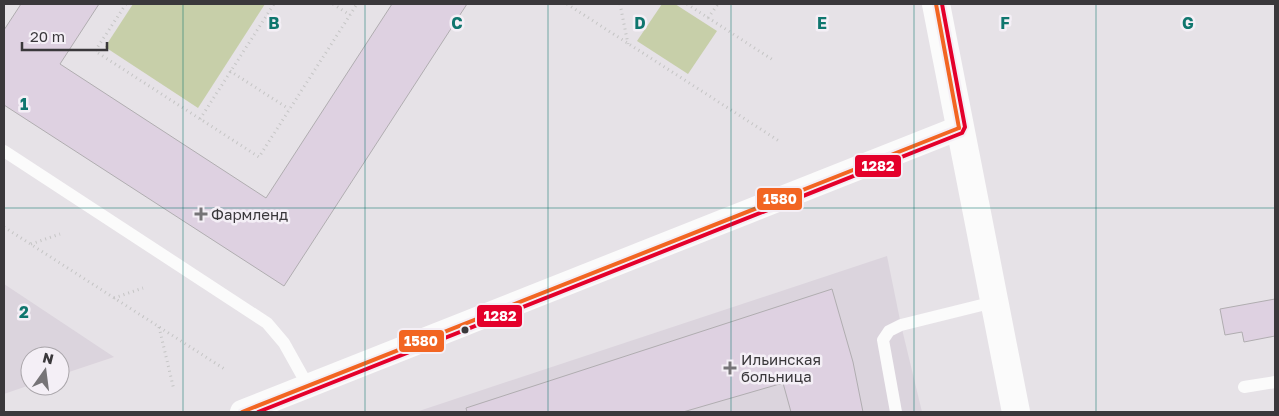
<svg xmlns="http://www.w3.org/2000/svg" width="1279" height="416" font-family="'Golos Text',sans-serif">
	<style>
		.built { fill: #dbd4dd }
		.green { fill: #c7cfa9 }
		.building { fill: #ded1e1; stroke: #b0adb0 }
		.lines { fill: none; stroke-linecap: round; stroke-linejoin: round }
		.path { stroke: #c5c5c5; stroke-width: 3; stroke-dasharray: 1 4; stroke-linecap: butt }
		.service { stroke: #fbfbfb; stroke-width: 12 }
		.minor { stroke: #fbfbfb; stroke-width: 24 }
		.tertiary { stroke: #fbfbfb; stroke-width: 28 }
		.bus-1-casing { stroke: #f4eff6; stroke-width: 8 }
		.bus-2-casing { stroke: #f4eff6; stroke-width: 8 }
		.bus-1 { stroke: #f26522; stroke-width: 4 }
		.bus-2 { stroke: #e4002b; stroke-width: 4 }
		.grid { fill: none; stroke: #0f766e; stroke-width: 1; stroke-opacity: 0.55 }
		.poi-dot { fill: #767477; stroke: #f4eff6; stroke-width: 2 }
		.bus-dot { fill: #3a383b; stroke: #f4eff6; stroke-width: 2 }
		.labels { text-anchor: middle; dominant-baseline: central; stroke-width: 5; stroke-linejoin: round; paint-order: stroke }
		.poi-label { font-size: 15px; fill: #3a383b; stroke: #f4eff6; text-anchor: start }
		.grid-label { font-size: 16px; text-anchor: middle; font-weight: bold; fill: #0f766e; stroke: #f4eff6; stroke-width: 5; stroke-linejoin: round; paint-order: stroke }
		.line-badge { stroke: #f4eff6; stroke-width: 2 }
		.badge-label { font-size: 14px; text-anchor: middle; font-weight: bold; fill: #fff }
	</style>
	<rect width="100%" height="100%" fill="#e6e2e7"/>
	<!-- built -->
	<g class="built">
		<polygon points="887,256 901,325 922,412 416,412"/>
		<polygon points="4,284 114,357 60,375 60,356 30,356 30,385 4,394"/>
	</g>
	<!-- green -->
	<g class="green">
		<polygon points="133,4 265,4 198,108 105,47"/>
		<polygon points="662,4 675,4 717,31 688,74 637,41"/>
	</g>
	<!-- building -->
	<g class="building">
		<polygon points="21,4 99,4 60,64 266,198 392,4 467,4 284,286 4,105 4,30"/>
		<polygon points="832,289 853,362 863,412 791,412 783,383 683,412 467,412 466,408"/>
		<polygon points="1275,299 1275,336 1244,342 1242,332 1225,335 1220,309"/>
	</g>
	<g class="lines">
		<!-- path -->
		<g class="path">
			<polyline points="126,4 95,51 259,157 357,4"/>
			<polyline points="333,4 350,15"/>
			<polyline points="567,4 779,141"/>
			<polyline points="620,4 628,44"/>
			<polyline points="687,4 773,60"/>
			<polyline points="708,18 718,4"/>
			<polyline points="230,71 289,109"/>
			<polyline points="200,119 274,4"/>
			<polyline points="4,227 226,370"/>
			<polyline points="31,244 60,234"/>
			<polyline points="114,298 143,288"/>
			<polyline points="159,327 174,390"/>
		</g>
		<!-- service -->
		<g class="service">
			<polyline points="4,151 267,323 284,343 308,386"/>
			<polyline points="1244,387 1275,382"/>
			<polyline points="896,412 883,340 889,331 901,325 994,302"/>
		</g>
		<!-- minor -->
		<polyline class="minor" points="242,412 959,128"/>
		<!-- tertiary -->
		<polyline class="tertiary" points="936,4 1016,412"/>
		<defs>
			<g id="bus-1">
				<polyline points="936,4 959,128"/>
				<polyline points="242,412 959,128"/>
			</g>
			<polyline id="bus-2" points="258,412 962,133 965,127 942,4"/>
		</defs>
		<!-- bus-1 casing -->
		<use href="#bus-1" class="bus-1-casing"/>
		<!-- bus-2 casing -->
		<use href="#bus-2" class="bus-2-casing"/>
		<!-- bus-1 -->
		<use href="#bus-1" class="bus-1"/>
		<!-- bus-2 -->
		<use href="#bus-2" class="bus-2"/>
	</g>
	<!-- grid -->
	<path class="grid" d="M183 4V412M365 4V412M548 4V412M731 4V412M914 4V412M1096 4V412M4 208H1275"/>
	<!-- markers -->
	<g class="poi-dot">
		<path d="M198.5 206.5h5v5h5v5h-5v5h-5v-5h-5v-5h5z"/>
		<path d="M727.5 360.5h5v5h5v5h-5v5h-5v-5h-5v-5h5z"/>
	</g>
	<circle class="bus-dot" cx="465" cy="330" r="4.5"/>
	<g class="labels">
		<!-- poi labels -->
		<g class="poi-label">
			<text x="211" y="214">Фармленд</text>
			<text x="741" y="359">Ильинская<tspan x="741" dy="17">больница</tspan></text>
		</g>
	</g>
	<g class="grid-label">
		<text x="274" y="29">B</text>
		<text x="457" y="29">C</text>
		<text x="640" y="29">D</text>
		<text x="822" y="29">E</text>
		<text x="1005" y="29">F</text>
		<text x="1188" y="29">G</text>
		<text x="24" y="110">1</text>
		<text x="24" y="318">2</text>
	</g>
	<g class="line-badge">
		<rect x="854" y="154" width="48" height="24" rx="5" fill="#e4002b"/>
		<rect x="756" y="187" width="47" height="24" rx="5" fill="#f26522"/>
		<rect x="476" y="304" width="47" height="24" rx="5" fill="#e4002b"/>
		<rect x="398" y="329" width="47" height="24" rx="5" fill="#f26522"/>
	</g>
	<g class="badge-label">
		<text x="878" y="171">1282</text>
		<text x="780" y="204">1580</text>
		<text x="500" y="321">1282</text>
		<text x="421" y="346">1580</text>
	</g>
	<!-- border -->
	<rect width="1279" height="416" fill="none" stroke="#3a383b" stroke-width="10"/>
	<!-- north arrow -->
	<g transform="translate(45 371) rotate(14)"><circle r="24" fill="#f4eff6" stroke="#aaa6ab"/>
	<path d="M0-4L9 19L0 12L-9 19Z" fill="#767477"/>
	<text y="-8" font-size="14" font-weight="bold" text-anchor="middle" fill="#3a383b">N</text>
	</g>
	<!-- scale -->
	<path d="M22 42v8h85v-8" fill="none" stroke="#3a383b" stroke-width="2.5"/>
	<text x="30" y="42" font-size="15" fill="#3a383b" stroke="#f4eff6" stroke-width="4" paint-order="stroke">20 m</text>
</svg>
